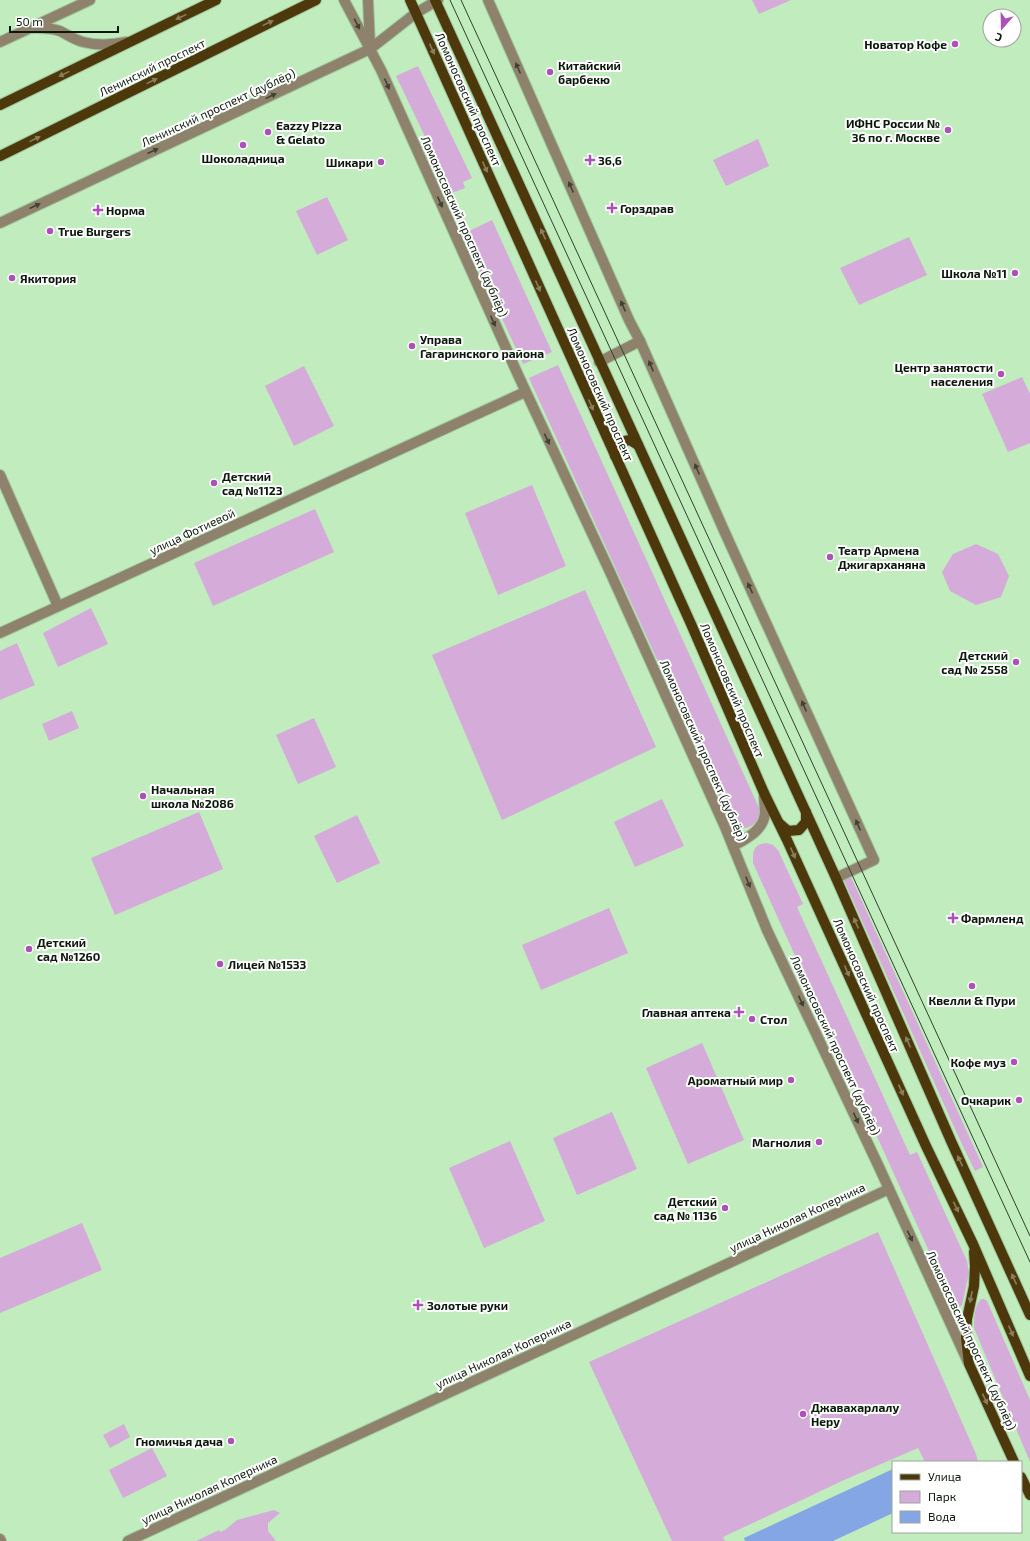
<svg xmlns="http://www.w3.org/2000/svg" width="1030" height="1541" font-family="'Exo 2',sans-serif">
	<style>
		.green { fill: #d4abd9 }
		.water { fill: #85a6e5 }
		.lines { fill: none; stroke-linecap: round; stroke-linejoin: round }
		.minor-casing { stroke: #a0c69d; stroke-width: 12 }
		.major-casing { stroke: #a0c69d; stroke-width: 12 }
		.minor { stroke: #8e826c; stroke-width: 10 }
		.major { stroke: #4c380b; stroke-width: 10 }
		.tram { stroke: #2e422c; stroke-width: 1 }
		.oneway { fill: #8b7e60 }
		.oneway2 { fill: #3f4331 }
		.poi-dot { fill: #ae50ba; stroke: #fff; stroke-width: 1.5 }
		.labels { text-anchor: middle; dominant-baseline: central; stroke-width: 4; stroke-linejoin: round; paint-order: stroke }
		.poi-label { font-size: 12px; font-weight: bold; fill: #0a1909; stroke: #fff; text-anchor: start }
		.street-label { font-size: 12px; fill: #0a1909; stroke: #fff }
	</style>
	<rect width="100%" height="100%" fill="#c1ecbe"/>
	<!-- green -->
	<g class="green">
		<polygon points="752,0 791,0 759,14"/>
		<polygon points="418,66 472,178 463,182 465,188 452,193 396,76"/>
		<polygon points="758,139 769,166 726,186 713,160"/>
		<polygon points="327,197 348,240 317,255 296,211"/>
		<polygon points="492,220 552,352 523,364 463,234"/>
		<polygon points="909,237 927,275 859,305 840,268"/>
		<path d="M558 365 759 808C763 825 742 835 731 822L529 378Z"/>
		<polygon points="304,366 334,426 294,446 265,386"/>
		<polygon points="1022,377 1030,394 1030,443 1008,452 982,394"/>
		<polygon points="532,485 566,566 498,595 465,513"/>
		<polygon points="315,509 334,552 213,606 194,563"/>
		<polygon points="976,544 998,554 1009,576 1001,597 976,605 950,591 942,572 953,554"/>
		<polygon points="585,590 656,747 502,820 432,655"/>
		<polygon points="91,608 108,644 58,667 43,633"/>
		<polygon points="17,643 35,685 0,700 0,651"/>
		<polygon points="72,711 79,728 49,741 42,724"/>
		<polygon points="314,718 336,767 298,784 276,735"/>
		<polygon points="662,799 684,846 635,867 614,822"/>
		<polygon points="199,812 223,869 115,915 91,858"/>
		<polygon points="357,815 380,863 337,883 314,836"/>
		<path d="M766 843 773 845 778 850 803 904 797 907 910 1155 917 1152 967 1261 969 1273 962 1305 957 1309 952 1302 753 863C753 851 753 845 766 843Z"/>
		<polygon points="850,875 983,1167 975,1171 959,1138 843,878"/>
		<polygon points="609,908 628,953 541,990 522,945"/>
		<polygon points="702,1043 744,1140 688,1164 646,1068"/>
		<polygon points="612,1112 637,1169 577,1195 553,1138"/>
		<polygon points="510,1141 545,1221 484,1248 449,1168"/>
		<polygon points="82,1223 102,1270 0,1313 0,1258"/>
		<polygon points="878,1232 976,1454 978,1462 925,1462 918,1448 844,1480 723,1537 725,1541 672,1541 589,1362"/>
		<path d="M981 1299H984L987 1301 1030 1400V1462L974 1328C974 1319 974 1306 981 1299Z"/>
		<polygon points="124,1424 130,1437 110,1448 103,1435"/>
		<polygon points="152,1448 167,1476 123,1498 109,1470"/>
		<polygon points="274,1510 280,1513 268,1523 268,1531 276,1541 196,1541 219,1530 220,1532 225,1530 237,1520"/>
	</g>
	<!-- water -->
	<polygon class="water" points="893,1469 893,1513 833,1541 745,1541 744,1538"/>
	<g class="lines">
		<defs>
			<g id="minor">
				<polyline points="344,0 381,70 519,377 610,572 725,827 767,930 879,1167 968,1362"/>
				<polyline points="368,0 370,45"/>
				<polyline points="488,0 629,320 640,341 726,535 874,860 836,878"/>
				<path d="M29 28C40 28 50 27 60 31 68 35 75 40 83 42 98 46 112 45 127 42"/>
				<polyline points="0,42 90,0"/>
				<polyline points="0,223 370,49 416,13 438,0"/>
				<polyline points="599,362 640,341"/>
				<polyline points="0,475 58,606"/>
				<polyline points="0,633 525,392"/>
				<path d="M733 846C746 839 764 830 765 813 765 807 764 800 764 793"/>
				<polyline points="0,1539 1,1541"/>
				<polyline points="128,1541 889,1189"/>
			</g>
			<g id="major">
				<polyline points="410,0 691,624 764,793 787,840 926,1146 973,1244 1030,1376"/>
				<polyline points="435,0 836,878 951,1141 1030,1315"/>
				<polyline points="0,105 216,0"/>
				<polyline points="0,156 316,0"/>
				<path d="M615 456C614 446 620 441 630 440L638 445"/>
				<polyline points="780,824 788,831 799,830 806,822 806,812"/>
				<polyline points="974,1252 975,1266 974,1286 967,1319 966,1338 969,1364 1014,1462"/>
				<polyline points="1021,1477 1030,1495"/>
			</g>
		</defs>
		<!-- minor casing -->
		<use href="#minor" class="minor-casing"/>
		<!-- major casing -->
		<use href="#major" class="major-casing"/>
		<!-- minor -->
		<use href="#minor" class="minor"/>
		<!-- major -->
		<use href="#major" class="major"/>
		<!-- tram -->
		<g class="tram">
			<polyline points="450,0 1030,1262"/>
			<polyline points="461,0 1030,1236"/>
		</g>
	</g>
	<!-- one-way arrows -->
	<defs><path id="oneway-solid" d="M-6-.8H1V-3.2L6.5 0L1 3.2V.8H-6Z"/></defs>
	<g class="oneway">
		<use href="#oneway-solid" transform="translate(181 17) rotate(154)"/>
		<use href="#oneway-solid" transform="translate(268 23) rotate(-26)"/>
		<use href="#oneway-solid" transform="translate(432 49) rotate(66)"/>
		<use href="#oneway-solid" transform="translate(64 74) rotate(154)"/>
		<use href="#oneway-solid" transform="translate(152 81) rotate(-26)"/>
		<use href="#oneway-solid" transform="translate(35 139) rotate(-26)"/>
		<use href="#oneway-solid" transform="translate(485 167) rotate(66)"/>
		<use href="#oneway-solid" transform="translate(543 234) rotate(-115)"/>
		<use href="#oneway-solid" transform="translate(538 286) rotate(66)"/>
		<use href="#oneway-solid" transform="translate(591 405) rotate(66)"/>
		<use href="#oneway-solid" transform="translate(793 853) rotate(66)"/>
		<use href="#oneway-solid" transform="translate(856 923) rotate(-114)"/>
		<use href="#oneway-solid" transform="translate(847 971) rotate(66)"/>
		<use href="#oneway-solid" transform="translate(908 1042) rotate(-114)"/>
		<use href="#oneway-solid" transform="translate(901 1090) rotate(66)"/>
		<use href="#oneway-solid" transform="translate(960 1161) rotate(-115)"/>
		<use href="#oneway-solid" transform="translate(956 1207) rotate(64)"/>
		<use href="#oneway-solid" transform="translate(1014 1279) rotate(-115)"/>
		<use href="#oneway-solid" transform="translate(971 1297) rotate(101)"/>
		<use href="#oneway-solid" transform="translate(1011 1331) rotate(67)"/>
		<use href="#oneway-solid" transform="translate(985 1399) rotate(65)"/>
	</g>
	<g class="oneway2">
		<use href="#oneway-solid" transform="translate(357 24) rotate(62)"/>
		<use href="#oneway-solid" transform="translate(518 68) rotate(-114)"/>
		<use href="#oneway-solid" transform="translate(387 84) rotate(66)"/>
		<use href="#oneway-solid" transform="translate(271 96) rotate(-26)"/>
		<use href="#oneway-solid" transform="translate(153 151) rotate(-25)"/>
		<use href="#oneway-solid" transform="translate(571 187) rotate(-114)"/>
		<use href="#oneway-solid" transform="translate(440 202) rotate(66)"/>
		<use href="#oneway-solid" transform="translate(35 206) rotate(-25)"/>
		<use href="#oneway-solid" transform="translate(623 306) rotate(-114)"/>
		<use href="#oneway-solid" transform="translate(493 321) rotate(66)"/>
		<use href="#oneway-solid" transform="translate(651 366) rotate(-113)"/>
		<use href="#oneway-solid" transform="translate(547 439) rotate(65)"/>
		<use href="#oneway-solid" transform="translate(697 469) rotate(-114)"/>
		<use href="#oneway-solid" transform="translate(750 588) rotate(-115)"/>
		<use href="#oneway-solid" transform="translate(804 706) rotate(-114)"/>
		<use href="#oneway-solid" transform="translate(858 825) rotate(-114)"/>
		<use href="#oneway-solid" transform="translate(748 882) rotate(68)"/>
		<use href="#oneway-solid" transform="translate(801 1001) rotate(65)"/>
		<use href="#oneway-solid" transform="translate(856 1118) rotate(65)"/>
		<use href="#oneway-solid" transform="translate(910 1236) rotate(65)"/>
	</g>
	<!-- markers -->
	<g class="poi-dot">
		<circle cx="955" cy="44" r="4"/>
		<circle cx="550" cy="72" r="4"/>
		<circle cx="948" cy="130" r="4"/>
		<circle cx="268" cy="132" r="4"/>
		<circle cx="243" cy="145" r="4"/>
		<path d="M588 154h4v4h4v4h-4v4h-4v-4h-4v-4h4z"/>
		<circle cx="381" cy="162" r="4"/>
		<path d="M610 202h4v4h4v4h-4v4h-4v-4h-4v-4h4z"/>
		<path d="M96 204h4v4h4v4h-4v4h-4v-4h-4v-4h4z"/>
		<circle cx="50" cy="231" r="4"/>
		<circle cx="1015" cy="273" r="4"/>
		<circle cx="12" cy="278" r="4"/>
		<circle cx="412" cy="346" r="4"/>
		<circle cx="1001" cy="374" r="4"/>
		<circle cx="214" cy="483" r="4"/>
		<circle cx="830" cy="557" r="4"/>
		<circle cx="1016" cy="662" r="4"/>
		<circle cx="143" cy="796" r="4"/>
		<path d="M951 912h4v4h4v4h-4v4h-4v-4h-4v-4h4z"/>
		<circle cx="29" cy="949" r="4"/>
		<circle cx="220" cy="964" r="4"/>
		<circle cx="972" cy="986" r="4"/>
		<path d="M737 1006h4v4h4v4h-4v4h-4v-4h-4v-4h4z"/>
		<circle cx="752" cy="1019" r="4"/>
		<circle cx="1014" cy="1062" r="4"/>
		<circle cx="791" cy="1080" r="4"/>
		<circle cx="1019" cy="1100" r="4"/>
		<circle cx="819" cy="1142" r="4"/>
		<circle cx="725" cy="1208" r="4"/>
		<path d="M416 1299h4v4h4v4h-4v4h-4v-4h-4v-4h4z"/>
		<circle cx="803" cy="1414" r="4"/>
		<circle cx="231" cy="1441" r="4"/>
	</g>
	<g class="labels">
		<!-- poi labels -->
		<g class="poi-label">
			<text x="947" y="44" text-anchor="end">Новатор Кофе</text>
			<text x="558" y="65">Китайский<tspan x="558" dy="14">барбекю</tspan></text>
			<text x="940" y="123" text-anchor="end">ИФНС России №<tspan x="940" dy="14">36 по г. Москве</tspan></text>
			<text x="276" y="125">Eazzy Pizza<tspan x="276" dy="14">&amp; Gelato</tspan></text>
			<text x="243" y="158" text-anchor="middle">Шоколадница</text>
			<text x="598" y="160">36,6</text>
			<text x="373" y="162" text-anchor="end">Шикари</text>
			<text x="620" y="208">Горздрав</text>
			<text x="106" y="210">Норма</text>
			<text x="58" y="231">True Burgers</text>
			<text x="1007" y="273" text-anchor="end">Школа №11</text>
			<text x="20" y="278">Якитория</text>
			<text x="420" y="339">Управа<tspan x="420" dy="14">Гагаринского района</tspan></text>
			<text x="993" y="367" text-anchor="end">Центр занятости<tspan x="993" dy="14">населения</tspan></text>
			<text x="222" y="476">Детский<tspan x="222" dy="14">сад №1123</tspan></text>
			<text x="838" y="550">Театр Армена<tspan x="838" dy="14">Джигарханяна</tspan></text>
			<text x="1008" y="655" text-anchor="end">Детский<tspan x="1008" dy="14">сад № 2558</tspan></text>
			<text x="151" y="789">Начальная<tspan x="151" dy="14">школа №2086</tspan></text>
			<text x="961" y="918">Фармленд</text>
			<text x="37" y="942">Детский<tspan x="37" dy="14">сад №1260</tspan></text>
			<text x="228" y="964">Лицей №1533</text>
			<text x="972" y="1000" text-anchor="middle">Квелли &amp; Пури</text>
			<text x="731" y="1012" text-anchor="end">Главная аптека</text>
			<text x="760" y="1019">Стол</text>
			<text x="1006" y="1062" text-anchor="end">Кофе муз</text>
			<text x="783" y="1080" text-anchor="end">Ароматный мир</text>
			<text x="1011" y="1100" text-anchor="end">Очкарик</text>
			<text x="811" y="1142" text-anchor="end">Магнолия</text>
			<text x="717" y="1201" text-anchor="end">Детский<tspan x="717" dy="14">сад № 1136</tspan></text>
			<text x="427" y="1305">Золотые руки</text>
			<text x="811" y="1407">Джавахарлалу<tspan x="811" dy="14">Неру</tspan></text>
			<text x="223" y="1441" text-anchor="end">Гномичья дача</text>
		</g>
		<!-- street labels -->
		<g class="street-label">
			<text transform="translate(152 67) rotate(-26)">Ленинский проспект</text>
			<text transform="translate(469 99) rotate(66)">Ломоносовский проспект</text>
			<text transform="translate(218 107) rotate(-25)">Ленинский проспект (дублёр)</text>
			<text transform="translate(465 226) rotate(66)">Ломоносовский проспект (дублёр)</text>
			<text transform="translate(601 394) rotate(66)">Ломоносовский проспект</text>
			<text transform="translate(192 531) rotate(-25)">улица Фотиевой</text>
			<text transform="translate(733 690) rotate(67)">Ломоносовский проспект</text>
			<text transform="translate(704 750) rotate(66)">Ломоносовский проспект (дублёр)</text>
			<text transform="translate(867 985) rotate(66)">Ломоносовский проспект</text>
			<text transform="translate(836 1045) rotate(65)">Ломоносовский проспект (дублёр)</text>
			<text transform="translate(797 1217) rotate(-25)">улица Николая Коперника</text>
			<text transform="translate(972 1340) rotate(65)">Ломоносовский проспект (дублёр)</text>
			<text transform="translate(503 1353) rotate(-25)">улица Николая Коперника</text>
			<text transform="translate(209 1489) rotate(-25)">улица Николая Коперника</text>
		</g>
	</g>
	<!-- legend -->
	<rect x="892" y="1461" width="130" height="72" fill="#ffffff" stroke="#9da39d"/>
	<rect x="900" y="1474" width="20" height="6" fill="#4c380b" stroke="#9da39d"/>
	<text x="928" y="1481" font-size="12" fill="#0a1909">Улица</text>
	<rect x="900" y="1491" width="20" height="12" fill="#d4abd9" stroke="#9da39d"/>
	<text x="928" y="1501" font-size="12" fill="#0a1909">Парк</text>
	<rect x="900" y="1511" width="20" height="12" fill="#85a6e5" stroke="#9da39d"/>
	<text x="928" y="1521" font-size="12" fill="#0a1909">Вода</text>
	<!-- north arrow -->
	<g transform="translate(1002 28) rotate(200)"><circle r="19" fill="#ffffff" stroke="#9da39d"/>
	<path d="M0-3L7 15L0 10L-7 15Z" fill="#ae50ba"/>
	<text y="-6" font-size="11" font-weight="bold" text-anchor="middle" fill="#0a1909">С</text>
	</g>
	<!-- scale -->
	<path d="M10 26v6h108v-6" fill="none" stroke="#0a1909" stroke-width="2"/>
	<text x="16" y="26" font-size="12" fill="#0a1909" stroke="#ffffff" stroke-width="3" paint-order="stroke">50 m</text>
</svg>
